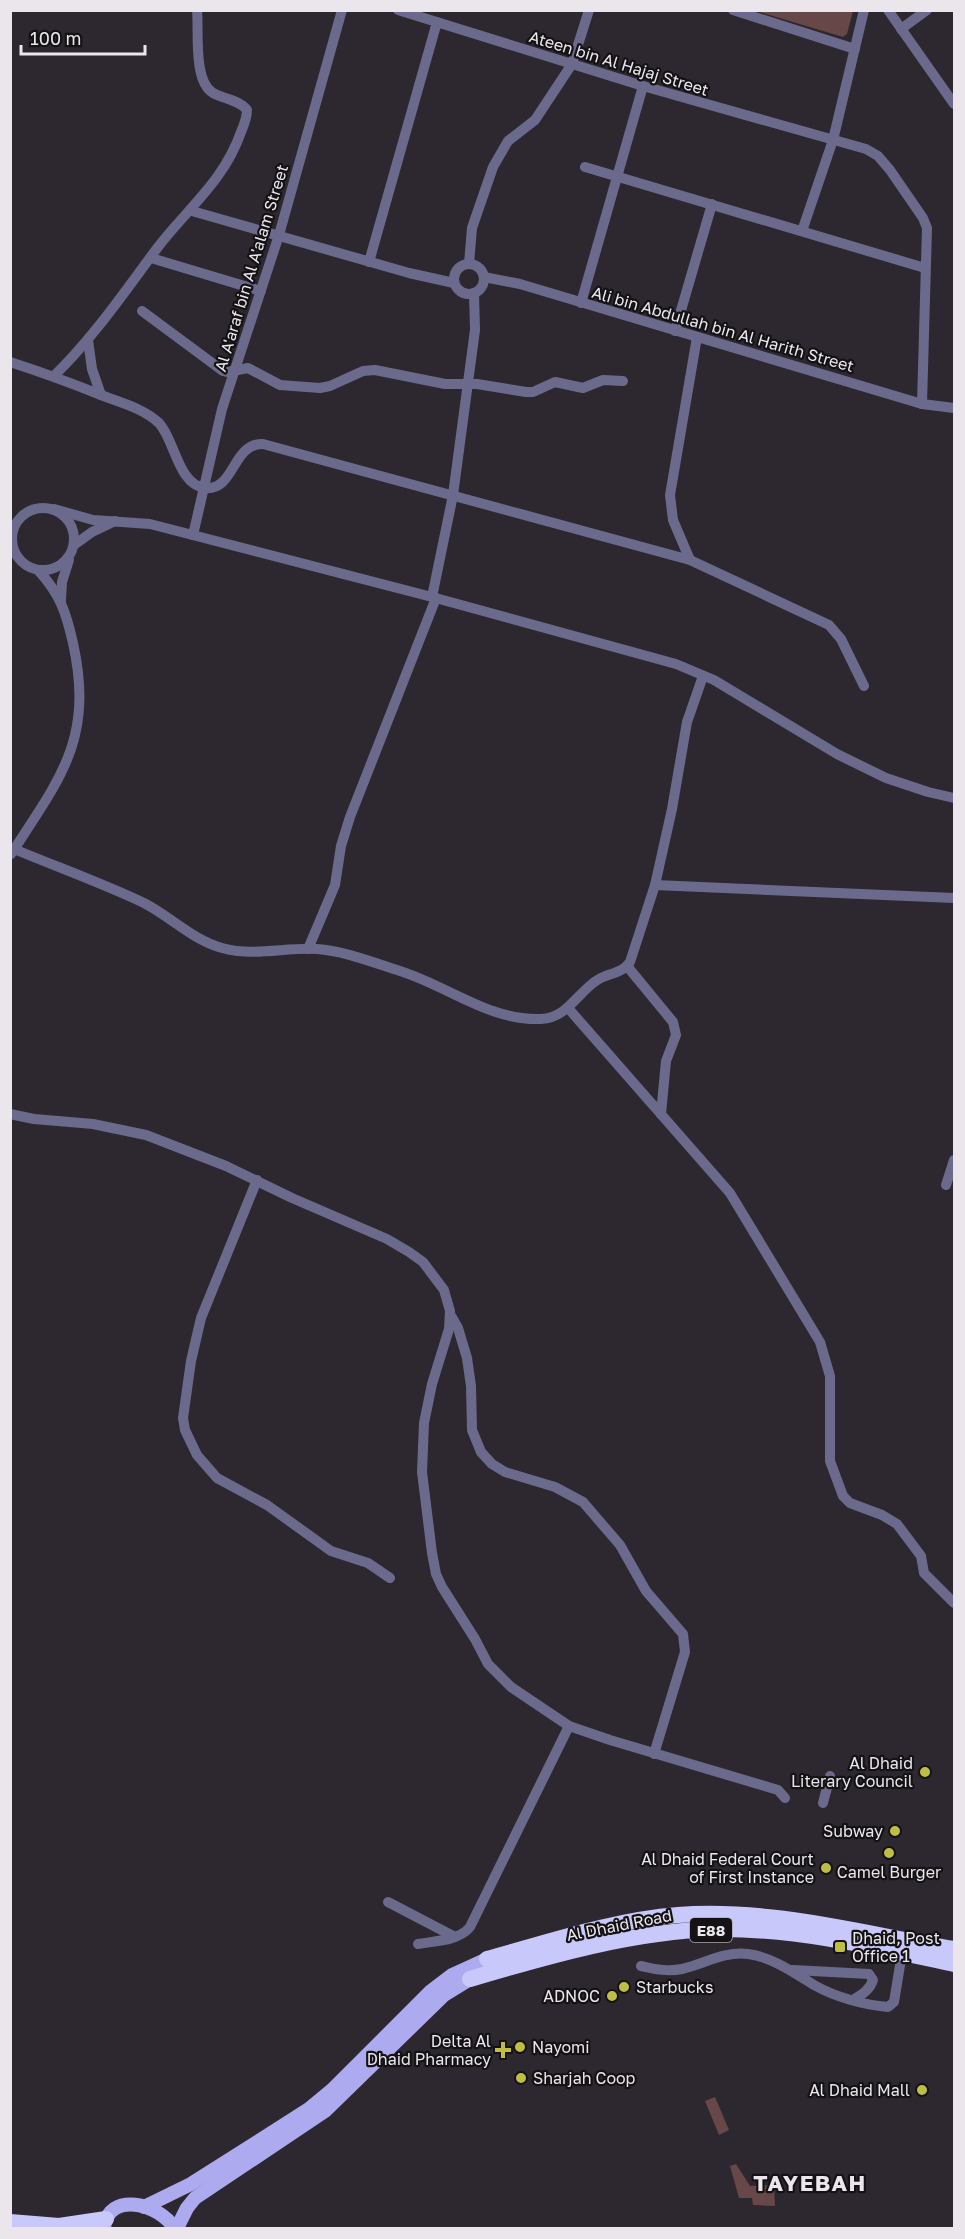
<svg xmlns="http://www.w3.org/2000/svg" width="965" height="2239" font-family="'Golos Text',sans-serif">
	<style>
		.green { fill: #674747 }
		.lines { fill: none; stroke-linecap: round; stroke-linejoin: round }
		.minor { stroke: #6c6a8c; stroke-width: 10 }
		.major { stroke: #adaaef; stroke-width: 14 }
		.highway { stroke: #c9c8fa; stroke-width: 16 }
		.poi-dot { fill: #bebf42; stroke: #141215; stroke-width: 2 }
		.labels { text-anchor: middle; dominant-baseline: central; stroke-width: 4.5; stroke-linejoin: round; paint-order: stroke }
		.shield { fill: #141215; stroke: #aaa6ab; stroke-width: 1.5 }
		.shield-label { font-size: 15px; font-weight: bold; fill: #eae6eb }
		.street-label { font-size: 16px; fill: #eae6eb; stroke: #141215 }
		.poi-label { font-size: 16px; fill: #eae6eb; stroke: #141215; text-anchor: end }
		.district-label { font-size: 22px; font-weight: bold; letter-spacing: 1.5px; fill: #eae6eb; stroke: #141215 }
	</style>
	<rect width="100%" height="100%" fill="#2d282f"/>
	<!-- green -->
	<g class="green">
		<polygon points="756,11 853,11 847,34 843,37"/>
		<polygon points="715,2097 729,2130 719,2135 705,2101"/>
		<polygon points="736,2164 750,2186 774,2185 775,2206 753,2205 752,2198 739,2198 730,2166"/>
	</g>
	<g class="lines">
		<!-- minor -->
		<g class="minor">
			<polyline points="398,10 643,86 866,149 878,156 890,170 923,218 927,228 922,404"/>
			<polyline points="733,10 855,49"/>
			<polyline points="888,10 954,104"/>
			<polyline points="901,29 927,10"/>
			<polyline points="585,167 925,268"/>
			<polyline points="192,211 409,273 454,283"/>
			<polyline points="802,231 833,140 864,10"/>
			<polyline points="151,258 261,291"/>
			<polyline points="369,262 437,22"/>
			<polyline points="469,264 472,228 493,167 508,141 535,120 572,64 589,10"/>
			<circle cx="469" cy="279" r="15"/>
			<polyline points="484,277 520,284 922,404 954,408"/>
			<polyline points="581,303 643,86"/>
			<polyline points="142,311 223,371 227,372 248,368 280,385 320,388 330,386 363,371 375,370 445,384 477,384 526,392 533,392 555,382 583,388 603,380 623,381"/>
			<polyline points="675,331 712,204"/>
			<polyline points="88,340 92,369 101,395"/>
			<path d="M10 362C41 372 71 383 101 395 121 403 143 408 159 423 175 440 178 485 205 488 235 491 232 443 263 444L690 560 829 625 841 639 864 686"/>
			<path d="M54 376C94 337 125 291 158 247 188 208 224 181 241 132 244 125 247 118 247 110 240 100 224 99 213 93 193 81 199 32 197 10"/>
			<circle cx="43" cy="539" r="31"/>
			<polyline points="54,509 93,520 150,524 432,597 676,664 714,680 837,754 886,778 928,792 954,798"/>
			<polyline points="193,535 222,409 279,235 342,10"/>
			<polyline points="74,545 92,532 115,521"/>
			<polyline points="690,560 673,520 670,495 697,337"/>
			<polyline points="432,597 453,495 475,330 474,293"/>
			<polyline points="61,600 62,582 69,560"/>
			<path d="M14 849C57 867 102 883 144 903 171 917 193 940 222 948 254 957 285 947 317 949 345 951 374 963 400 971 448 986 489 1021 541 1019 568 1018 578 991 599 979 610 973 623 973 630 962L655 885 672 809 687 722 703 676"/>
			<path d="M11 854C61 777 94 739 73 643 66 612 60 594 38 570"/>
			<polyline points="655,885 954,898"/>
			<polyline points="308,949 335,885 341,846 350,817 436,598"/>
			<polyline points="627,966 673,1022 676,1035 666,1061 661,1114"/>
			<polyline points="568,1008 730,1193 820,1342 830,1376 830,1461 843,1496 850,1503 882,1515 897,1524 921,1556 924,1573 954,1603"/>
			<polyline points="10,1114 34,1119 93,1124 146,1135 226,1166 292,1198 387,1239 409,1252 423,1262 444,1290 450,1311 449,1329 432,1384 424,1423 422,1472 432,1553 436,1574 442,1587 475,1639 488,1664 511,1687 569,1726 610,1740 778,1790 785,1798"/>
			<polyline points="257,1180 201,1318 191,1361 183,1418 185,1430 197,1455 217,1478 267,1505 331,1551 368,1563 390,1578"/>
			<polyline points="946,1185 954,1160"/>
			<polyline points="450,1314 458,1328 467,1358 471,1386 472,1430 481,1452 492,1464 505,1472 555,1487 583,1502 620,1545 646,1591 683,1634 685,1652 654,1754"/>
			<polyline points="823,1803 830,1776"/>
			<polyline points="388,1902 455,1937"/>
			<path d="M418 1944C434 1941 459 1941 470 1927L569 1726"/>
			<path d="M641 1966C655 1969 667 1972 682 1969 704 1964 724 1951 748 1954 772 1957 793 1972 814 1985 835 1997 864 2005 888 2007L894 2002 902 1953"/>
			<path d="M793 1970 869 1974 873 1980C870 1990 861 1995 853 2000"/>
		</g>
		<!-- major -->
		<g class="major">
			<polyline points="144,2207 191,2184 309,2109 332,2090 431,1991 452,1975 487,1959"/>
			<path d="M104 2228C108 2190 160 2204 174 2228"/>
			<polyline points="177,2228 187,2208 195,2198 325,2111 444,1995 470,1979"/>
		</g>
		<!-- highway -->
		<g class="highway">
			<path d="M487 1959C549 1942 614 1920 678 1915 772 1908 863 1934 954 1949"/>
			<path d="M470 1979C548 1956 634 1931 716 1929 796 1928 876 1947 954 1964"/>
			<polyline points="10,2222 59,2226 106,2219"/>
		</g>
	</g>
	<!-- markers -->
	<g class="poi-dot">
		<circle cx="925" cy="1772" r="6"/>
		<circle cx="895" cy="1831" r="6"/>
		<circle cx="889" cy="1853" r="6"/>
		<circle cx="826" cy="1868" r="6"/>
		<rect x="834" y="1941" width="12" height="12" rx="3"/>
		<circle cx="624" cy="1987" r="6"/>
		<circle cx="612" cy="1996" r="6"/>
		<circle cx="520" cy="2047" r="6"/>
		<path d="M500 2041h6v6h6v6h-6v6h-6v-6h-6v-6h6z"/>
		<circle cx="521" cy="2078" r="6"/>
		<circle cx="922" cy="2090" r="6"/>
	</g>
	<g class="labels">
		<!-- shield labels -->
		<rect class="shield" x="690" y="1918" width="42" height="24" rx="4.5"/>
		<g class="shield-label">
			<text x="711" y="1930">E88</text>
		</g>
		<!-- street labels -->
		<g class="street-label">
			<text transform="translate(619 63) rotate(17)">Ateen bin Al Hajaj Street</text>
			<text transform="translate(251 268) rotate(-73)">Al A'araf bin Al A'alam Street</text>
			<text transform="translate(723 329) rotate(16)">Ali bin Abdullah bin Al Harith Street</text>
			<text transform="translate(619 1925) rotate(-11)">Al Dhaid Road</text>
		</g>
		<!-- poi labels -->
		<g class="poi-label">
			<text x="913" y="1763">Al Dhaid<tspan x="913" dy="18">Literary Council</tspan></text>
			<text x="883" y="1831">Subway</text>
			<text x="814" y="1859">Al Dhaid Federal Court<tspan x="814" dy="18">of First Instance</tspan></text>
			<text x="889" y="1872" text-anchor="middle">Camel Burger</text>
			<text x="852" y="1938" text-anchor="start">Dhaid, Post<tspan x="852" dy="18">Office 1</tspan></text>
			<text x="636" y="1987" text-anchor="start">Starbucks</text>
			<text x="600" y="1996">ADNOC</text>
			<text x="491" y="2041">Delta Al<tspan x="491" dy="18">Dhaid Pharmacy</tspan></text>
			<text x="532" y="2047" text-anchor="start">Nayomi</text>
			<text x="533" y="2078" text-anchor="start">Sharjah Coop</text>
			<text x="910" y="2090">Al Dhaid Mall</text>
		</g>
		<!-- district labels -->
		<g class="district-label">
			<text x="810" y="2182">TAYEBAH</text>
		</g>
	</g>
	<!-- border -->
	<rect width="965" height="2239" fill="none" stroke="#eae6eb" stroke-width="24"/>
	<!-- scale -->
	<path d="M21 45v9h124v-9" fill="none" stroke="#eae6eb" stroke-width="3"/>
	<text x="30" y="45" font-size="18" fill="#eae6eb" stroke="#141215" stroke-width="4.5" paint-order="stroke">100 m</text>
</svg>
